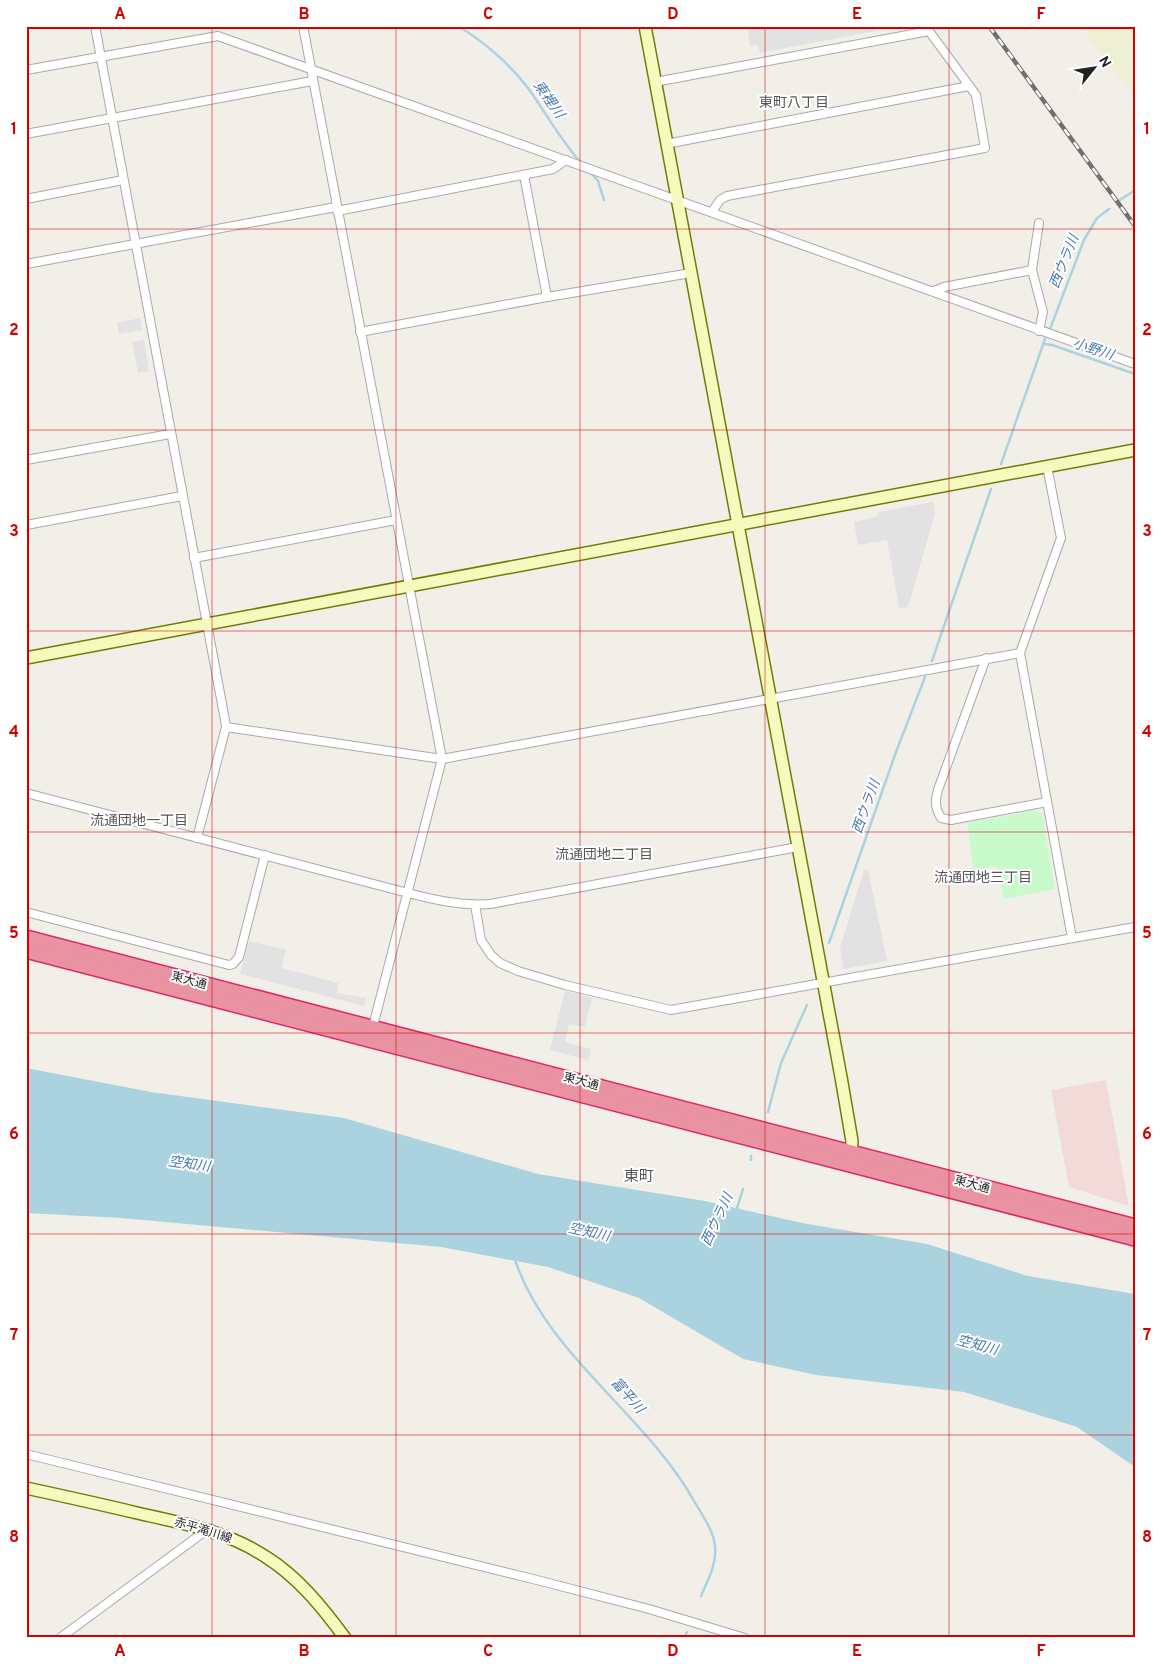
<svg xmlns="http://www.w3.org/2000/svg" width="1161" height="1664" font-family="Overpass,'Noto Sans JP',sans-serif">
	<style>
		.commercial { fill: #f2dad9 }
		.farmland { fill: #eef0d5 }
		.park { fill: #c8facc }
		.parking { fill: #e2e2e2 }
		.water { fill: #aad3df }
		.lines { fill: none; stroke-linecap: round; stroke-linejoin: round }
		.stream { stroke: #aad3df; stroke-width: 2.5 }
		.street-casing { stroke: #a9a9a9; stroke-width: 10 }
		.secondary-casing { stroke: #707d05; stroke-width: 14 }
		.highway-casing { stroke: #dc2a67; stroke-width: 18 }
		.street { stroke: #fff; stroke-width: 8 }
		.secondary { stroke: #f7fabf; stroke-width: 11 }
		.highway { stroke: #e892a2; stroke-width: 15 }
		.rail-casing { stroke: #707070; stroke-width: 4.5 }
		.rail { stroke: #fff; stroke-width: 2.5; stroke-dasharray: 8; stroke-linecap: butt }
		.grid { fill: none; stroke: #d40000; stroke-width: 1; stroke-opacity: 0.55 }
		.labels { text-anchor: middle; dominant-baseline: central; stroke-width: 4; stroke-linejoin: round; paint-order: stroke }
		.street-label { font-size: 12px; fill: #222; stroke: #fff }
		.water-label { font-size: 14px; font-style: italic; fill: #4a7aab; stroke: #fff }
		.neighbourhood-label { font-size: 14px; fill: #555; stroke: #fff }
		.quarter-label { font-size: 15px; fill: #555; stroke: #fff }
		.neatline { fill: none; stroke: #d40000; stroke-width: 2 }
		.grid-label { font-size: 16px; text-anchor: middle; font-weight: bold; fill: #d40000 }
	</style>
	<rect width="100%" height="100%" fill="#f2efe9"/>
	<!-- commercial -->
	<polygon class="commercial" points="1106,1080 1129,1206 1069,1187 1051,1090"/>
	<!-- farmland -->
	<polygon class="farmland" points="1079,26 1135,26 1135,97"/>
	<!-- park -->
	<polygon class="park" points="1036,810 1042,813 1055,889 1004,899 997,866 974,872 967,823"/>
	<!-- parking -->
	<g class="parking">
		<polygon points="747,26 874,26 875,31 760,53 758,45 750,46"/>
		<polygon points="140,318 142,330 119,334 117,323"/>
		<polygon points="144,340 149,371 138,373 132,342"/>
		<polygon points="933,502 935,514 908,607 899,608 887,540 858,545 854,522 878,516 878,512"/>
		<polygon points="868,869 887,961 843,969 840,948 864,870"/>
		<polygon points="249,941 286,950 282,968 338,983 337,993 366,998 364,1006 240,974"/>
		<polygon points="565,991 592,998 585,1027 569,1024 565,1042 591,1049 588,1060 550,1050"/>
	</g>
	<!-- water -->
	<polygon class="water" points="26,1068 151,1092 344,1118 538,1174 705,1201 802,1223 927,1244 1028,1276 1135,1294 1135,1467 1077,1427 964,1392 816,1375 743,1359 639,1298 548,1267 441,1247 121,1218 26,1213"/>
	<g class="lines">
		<!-- stream -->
		<g class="stream">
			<path d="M458 26C483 41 510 64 528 88 546 113 561 141 582 164"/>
			<polyline points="589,171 598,181 604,200"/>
			<polyline points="1120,200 1135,190"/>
			<polyline points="1050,329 1084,240 1097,218 1109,209"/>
			<polyline points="1044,344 1052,345 1135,374"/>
			<polyline points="1001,464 1045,339"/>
			<polyline points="932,661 991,489"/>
			<polyline points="829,943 896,752 925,677"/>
			<polyline points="768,1112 781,1063 807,1005"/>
			<polyline points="751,1160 751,1156"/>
			<polyline points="736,1211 743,1189"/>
			<path d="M514 1257C545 1354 645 1413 694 1501 702 1515 713 1529 715 1546 717 1564 708 1580 701 1596"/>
			<polyline points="684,1638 687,1632"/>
		</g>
		<defs>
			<g id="street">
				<polyline points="95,26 225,720 226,727 197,838"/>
				<polyline points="303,26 442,759 372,1030"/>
				<polyline points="26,70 218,36 1135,364"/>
				<polyline points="655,82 929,31 976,95 985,148 727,196 720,200 712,212"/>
				<polyline points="26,134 312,81"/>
				<polyline points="666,144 969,86"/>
				<polyline points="524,175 547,297"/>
				<polyline points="26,199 123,180"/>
				<polyline points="337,211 553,169 566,160"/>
				<polyline points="26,264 336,207"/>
				<polyline points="934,291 944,287 1032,270"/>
				<polyline points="1039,331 1043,312 1032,270 1039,223"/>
				<polyline points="360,332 547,297 691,273"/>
				<polyline points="26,460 170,434"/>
				<polyline points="1047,466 1061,538 1020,653 1072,938"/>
				<polyline points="26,525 182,496"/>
				<polyline points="194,558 396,520"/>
				<path d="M986 658 939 787C935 799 934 806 941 818L951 820 1047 802"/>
				<polyline points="226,727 442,759 1020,653"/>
				<path d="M26 793 408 893C435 900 461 906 490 904L798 847"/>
				<polyline points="475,905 481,940 491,955 500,963 518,971 565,985 671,1010 1135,927"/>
				<polyline points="26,912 229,965 233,964 239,957 265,855"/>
				<polyline points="26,1454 533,1579 649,1609 745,1638"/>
				<polyline points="60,1638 208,1529"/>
			</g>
			<g id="secondary">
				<polyline points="645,26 841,1077 852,1141 851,1160"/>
				<polyline points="26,658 1135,450"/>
				<path d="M26 1488C63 1496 100 1504 137 1513 182 1523 227 1531 266 1557 298 1577 323 1608 345 1638"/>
			</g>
			<g id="highway">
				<polyline points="26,938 1135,1227"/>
				<polyline points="26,950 1135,1238"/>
			</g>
		</defs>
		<!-- street casing -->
		<use href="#street" class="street-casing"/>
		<!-- secondary casing -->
		<use href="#secondary" class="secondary-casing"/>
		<!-- highway casing -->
		<use href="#highway" class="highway-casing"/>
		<!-- street -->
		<use href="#street" class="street"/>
		<!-- secondary -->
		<use href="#secondary" class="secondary"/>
		<!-- highway -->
		<use href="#highway" class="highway"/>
		<defs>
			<polyline id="rail" points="989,26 1135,226"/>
		</defs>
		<!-- rail casing -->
		<use href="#rail" class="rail-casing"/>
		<!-- rail -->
		<use href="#rail" class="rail"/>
	</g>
	<!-- grid -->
	<path class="grid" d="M212 26V1638M396 26V1638M580 26V1638M765 26V1638M949 26V1638M26 229H1135M26 430H1135M26 631H1135M26 832H1135M26 1033H1135M26 1234H1135M26 1435H1135"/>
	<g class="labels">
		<!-- street labels -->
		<g class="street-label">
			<text transform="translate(189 981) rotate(15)">東大通</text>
			<text transform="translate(581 1082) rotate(15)">東大通</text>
			<text transform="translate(972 1185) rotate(15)">東大通</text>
			<text transform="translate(203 1531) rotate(17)">赤平滝川線</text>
		</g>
		<!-- water labels -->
		<g class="water-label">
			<text transform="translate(548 100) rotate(55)">東裡川</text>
			<text transform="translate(1065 262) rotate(-68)">西ウラ川</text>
			<text transform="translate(1093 350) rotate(18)">小野川</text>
			<text transform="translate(867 807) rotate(-70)">西ウラ川</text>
			<text transform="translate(189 1165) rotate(8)">空知川</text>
			<text transform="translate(718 1220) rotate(-65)">西ウラ川</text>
			<text transform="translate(589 1233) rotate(12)">空知川</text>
			<text transform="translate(977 1346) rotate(15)">空知川</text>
			<text transform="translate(627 1396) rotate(49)">富平川</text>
		</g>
		<!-- neighbourhood labels -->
		<g class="neighbourhood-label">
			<text x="794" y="103">東町八丁目</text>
			<text x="139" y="821">流通団地一丁目</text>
			<text x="604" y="855">流通団地二丁目</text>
			<text x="983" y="878">流通団地三丁目</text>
		</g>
		<!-- quarter labels -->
		<g class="quarter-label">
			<text x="639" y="1177">東町</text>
		</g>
	</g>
	<!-- border -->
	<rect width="1161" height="1664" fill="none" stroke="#ffffff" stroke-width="55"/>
	<!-- north arrow -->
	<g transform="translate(1094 68) rotate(60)" stroke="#ffffff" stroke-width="4" paint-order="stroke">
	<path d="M0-4L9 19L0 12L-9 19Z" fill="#222222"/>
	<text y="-8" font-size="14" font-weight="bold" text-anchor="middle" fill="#222222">N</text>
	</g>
	<rect x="28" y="28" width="1106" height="1608" class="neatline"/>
	<g class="grid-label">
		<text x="120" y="19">A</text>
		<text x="304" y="19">B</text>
		<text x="488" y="19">C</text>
		<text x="673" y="19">D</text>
		<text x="857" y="19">E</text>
		<text x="1041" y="19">F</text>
		<text x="14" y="134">1</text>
		<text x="1147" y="134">1</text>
		<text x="14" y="335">2</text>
		<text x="1147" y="335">2</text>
		<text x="14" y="536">3</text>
		<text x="1147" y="536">3</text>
		<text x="14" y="737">4</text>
		<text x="1147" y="737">4</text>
		<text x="14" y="938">5</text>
		<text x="1147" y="938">5</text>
		<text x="14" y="1139">6</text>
		<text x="1147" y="1139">6</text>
		<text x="14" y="1340">7</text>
		<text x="1147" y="1340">7</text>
		<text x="14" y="1542">8</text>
		<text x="1147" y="1542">8</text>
		<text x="120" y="1656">A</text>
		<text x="304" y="1656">B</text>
		<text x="488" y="1656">C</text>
		<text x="673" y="1656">D</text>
		<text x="857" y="1656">E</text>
		<text x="1041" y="1656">F</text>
	</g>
</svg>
